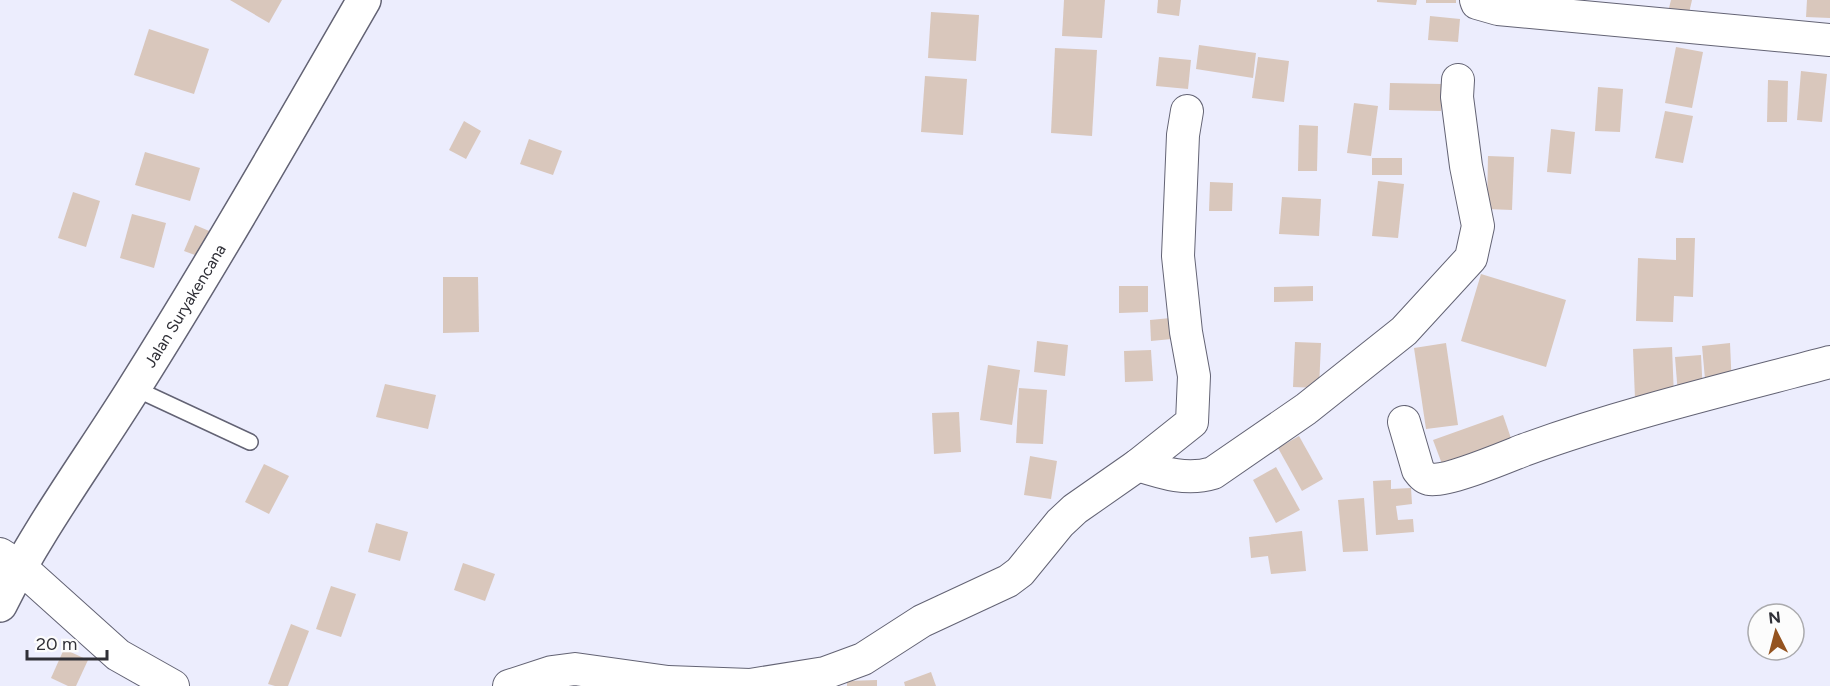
<svg xmlns="http://www.w3.org/2000/svg" width="1830" height="686" font-family="Figtree,sans-serif">
	<style>
		.building { fill: #d9c7bc }
		.lines { fill: none; stroke-linecap: round; stroke-linejoin: round }
		.service-casing { stroke: #636374; stroke-width: 18 }
		.minor-casing { stroke: #636374; stroke-width: 34 }
		.tertiary-casing { stroke: #636374; stroke-width: 36 }
		.service { stroke: #fff; stroke-width: 15 }
		.minor { stroke: #fff; stroke-width: 32 }
		.tertiary { stroke: #fff; stroke-width: 33 }
		.labels { text-anchor: middle; dominant-baseline: central; stroke-width: 6; stroke-linejoin: round; paint-order: stroke }
		.street-label { font-size: 16px; fill: #303037; stroke: #fcfcfc }
	</style>
	<rect width="100%" height="100%" fill="#ecedfd"/>
	<!-- building -->
	<g class="building">
		<polygon points="230,0 282,0 269,23"/>
		<polygon points="1064,0 1105,0 1102,38 1062,36"/>
		<polygon points="1158,0 1181,0 1179,16 1157,13"/>
		<polygon points="1377,0 1417,0 1416,5 1377,2"/>
		<rect x="1426" y="0" width="30" height="3"/>
		<polygon points="1671,0 1692,0 1689,13 1669,8"/>
		<polygon points="1807,0 1830,0 1830,18 1806,17"/>
		<polygon points="931,12 979,15 976,61 928,58"/>
		<polygon points="1430,16 1460,19 1458,42 1428,40"/>
		<polygon points="149,29 209,49 194,94 134,75"/>
		<polygon points="1199,45 1256,53 1253,78 1196,69"/>
		<polygon points="1676,47 1703,52 1692,108 1665,103"/>
		<polygon points="1055,48 1097,50 1092,136 1051,133"/>
		<polygon points="1159,57 1191,60 1188,89 1156,86"/>
		<polygon points="1258,57 1289,61 1284,102 1252,98"/>
		<polygon points="1801,71 1827,74 1822,122 1797,120"/>
		<polygon points="925,76 967,79 963,135 921,132"/>
		<polygon points="1768,80 1788,81 1787,122 1767,122"/>
		<polygon points="1390,83 1442,84 1441,111 1389,110"/>
		<polygon points="1598,87 1623,89 1620,132 1595,131"/>
		<polygon points="1354,103 1378,106 1371,156 1347,153"/>
		<polygon points="1665,111 1693,116 1683,163 1655,158"/>
		<polygon points="464,121 481,131 466,159 449,150"/>
		<polygon points="1299,125 1318,126 1317,171 1298,171"/>
		<polygon points="1551,129 1575,132 1571,174 1547,172"/>
		<polygon points="529,139 562,151 553,175 520,164"/>
		<polygon points="145,152 200,168 190,201 135,185"/>
		<polygon points="1488,156 1514,157 1512,210 1487,209"/>
		<rect x="1372" y="158" width="30" height="17"/>
		<polygon points="1378,181 1404,184 1398,238 1372,236"/>
		<polygon points="1210,182 1233,183 1232,211 1209,211"/>
		<polygon points="73,192 100,201 86,247 58,238"/>
		<polygon points="1282,197 1321,199 1319,236 1279,234"/>
		<polygon points="132,214 166,223 154,268 120,258"/>
		<polygon points="195,225 214,233 203,258 184,251"/>
		<polygon points="1676,238 1695,238 1693,297 1674,296 1673,322 1636,321 1638,258 1676,260"/>
		<polygon points="1481,274 1566,300 1546,367 1461,341"/>
		<polygon points="443,277 478,277 479,332 443,333"/>
		<polygon points="1119,286 1148,286 1148,312 1119,313"/>
		<polygon points="1313,286 1313,301 1274,302 1274,287"/>
		<polygon points="1181,317 1182,338 1151,341 1150,320"/>
		<polygon points="1037,341 1068,345 1065,376 1034,372"/>
		<polygon points="1295,342 1321,343 1319,388 1293,387"/>
		<polygon points="1446,343 1458,425 1426,429 1414,348"/>
		<polygon points="1730,343 1732,388 1706,390 1702,346"/>
		<polygon points="1672,347 1674,397 1635,399 1633,349"/>
		<polygon points="1151,350 1153,381 1125,382 1124,351"/>
		<polygon points="1701,355 1703,394 1678,395 1675,357"/>
		<polygon points="988,365 1020,370 1012,425 980,420"/>
		<polygon points="385,384 436,395 428,429 376,417"/>
		<polygon points="1019,388 1047,390 1043,444 1016,443"/>
		<polygon points="959,412 961,452 934,454 932,413"/>
		<polygon points="1503,415 1514,447 1445,472 1433,440"/>
		<polygon points="1299,436 1323,479 1302,491 1278,448"/>
		<polygon points="1030,456 1057,461 1051,499 1024,495"/>
		<polygon points="264,464 289,476 269,514 245,502"/>
		<polygon points="1276,467 1300,510 1276,523 1253,480"/>
		<polygon points="1391,480 1391,489 1411,488 1412,504 1396,506 1398,520 1413,519 1414,532 1376,535 1373,481"/>
		<polygon points="1364,498 1368,551 1343,552 1338,500"/>
		<polygon points="376,523 408,532 400,561 368,552"/>
		<polygon points="1302,531 1306,571 1271,574 1268,556 1251,558 1249,537"/>
		<polygon points="463,563 495,574 485,601 454,590"/>
		<polygon points="331,586 356,594 341,637 316,629"/>
		<polygon points="291,624 309,631 288,686 275,686 268,684"/>
		<polygon points="64,649 88,660 76,686 68,686 51,678"/>
		<polygon points="931,672 936,686 905,686 904,682"/>
		<polygon points="877,680 877,686 847,686 847,681"/>
	</g>
	<g class="lines">
		<defs>
			<polyline id="service" points="134,388 250,442"/>
			<g id="minor">
				<polyline points="1476,0 1477,3 1498,9 1830,40"/>
				<path d="M1404 422 1418 470C1421 474 1424 478 1429 479 1445 483 1506 457 1524 450 1623 414 1728 389 1830 362"/>
				<path d="M1138 465C1163 473 1187 481 1213 473L1306 409 1404 331 1471 258 1478 226 1466 166 1457 97 1458 80"/>
				<polyline points="0,554 19,566 118,655 173,686"/>
				<polyline points="509,686 552,672 575,669 668,682 750,685 825,673 863,659 922,621 1008,581 1020,572 1060,523 1075,509 1138,465 1192,422 1194,376 1186,332 1178,256 1183,135 1187,111"/>
			</g>
			<g id="tertiary">
				<path id="s1" d="M0 605C38 529 89 460 134 388 214 261 289 130 364 0"/>
			</g>
		</defs>
		<!-- service casing -->
		<use href="#service" class="service-casing"/>
		<!-- minor casing -->
		<use href="#minor" class="minor-casing"/>
		<!-- tertiary casing -->
		<use href="#tertiary" class="tertiary-casing"/>
		<!-- service -->
		<use href="#service" class="service"/>
		<!-- minor -->
		<use href="#minor" class="minor"/>
		<!-- tertiary -->
		<use href="#tertiary" class="tertiary"/>
	</g>
	<g class="labels">
		<!-- street labels -->
		<g class="street-label">
			<text stroke="none"><textPath href="#s1" startOffset="352">Jalan Suryakencana</textPath></text>
		</g>
	</g>
	<!-- north arrow -->
	<g transform="translate(1776 632) rotate(354)"><circle r="28" fill="#fcfcfc" stroke="#aaaaad" stroke-width="1.5"/>
	<path d="M0-4.5L10 22L0 15L-10 22Z" fill="#94531f"/>
	<text y="-9" font-size="16" font-weight="bold" text-anchor="middle" fill="#303037">N</text>
	</g>
	<!-- scale -->
	<path d="M27 650v9h80v-9" fill="none" stroke="#303037" stroke-width="3"/>
	<text x="36" y="650" font-size="18" fill="#303037" stroke="#fcfcfc" stroke-width="4.5" paint-order="stroke">20 m</text>
</svg>
